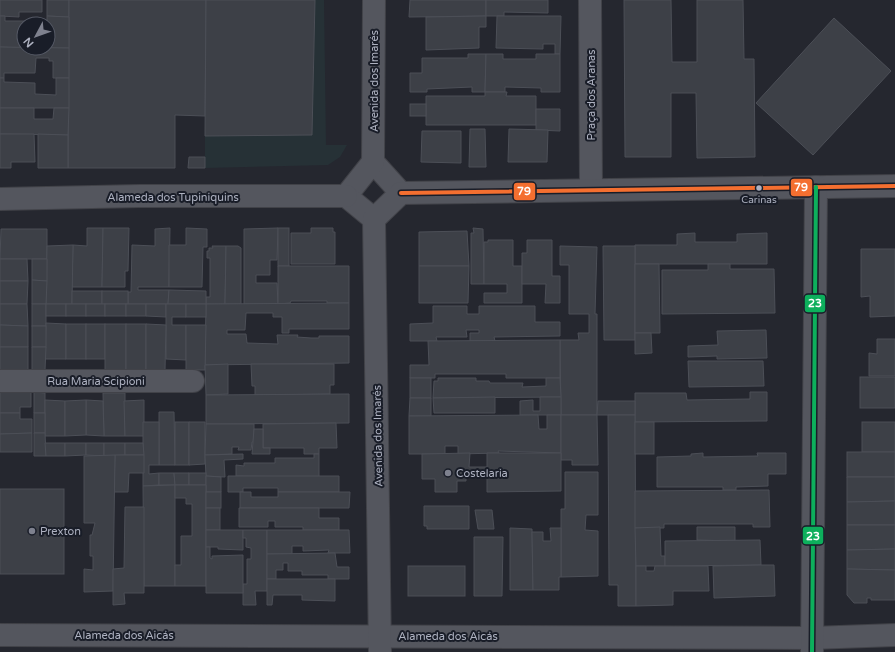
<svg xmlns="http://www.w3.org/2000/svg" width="895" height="652" font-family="'Varela Round',sans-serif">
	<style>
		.green { fill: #263136 }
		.building { fill: #3d4047; stroke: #4c4f57 }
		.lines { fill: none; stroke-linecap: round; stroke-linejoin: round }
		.street-casing { stroke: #414248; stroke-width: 24 }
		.street { stroke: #54565e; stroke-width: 22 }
		.bus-1-casing { stroke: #191d28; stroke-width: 7 }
		.bus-2-casing { stroke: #191d28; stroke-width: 7 }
		.bus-1 { stroke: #f46f30; stroke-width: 4 }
		.bus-2 { stroke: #0daf5c; stroke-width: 4 }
		.bus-dot { fill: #aeb2c1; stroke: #191d28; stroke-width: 1.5 }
		.poi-dot { fill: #7e818e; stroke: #191d28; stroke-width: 1.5 }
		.labels { text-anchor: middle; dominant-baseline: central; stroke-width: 4; stroke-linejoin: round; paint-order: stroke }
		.bus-label { font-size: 10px; fill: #aeb2c1; stroke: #191d28 }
		.street-label { font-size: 11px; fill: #aeb2c1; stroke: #191d28 }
		.poi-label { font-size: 11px; fill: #aeb2c1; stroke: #191d28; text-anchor: start }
		.line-badge { stroke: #191d28; stroke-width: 1.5 }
		.badge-label { font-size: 11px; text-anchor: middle; font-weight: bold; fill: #fff }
	</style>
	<rect width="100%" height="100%" fill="#25272f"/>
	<!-- green -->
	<polygon class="green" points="315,0 324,0 326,145 347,145 340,157 328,165 205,168 205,136 312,135"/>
	<!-- building -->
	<g class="building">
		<polygon points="0,0 42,0 42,12 19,12 19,17 0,16"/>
		<polygon points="47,0 69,0 69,17 47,16"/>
		<polygon points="69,0 206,0 205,116 175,115 175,168 68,168"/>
		<polygon points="206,0 315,0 312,135 205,136"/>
		<polygon points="410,0 486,0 486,16 409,17"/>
		<polygon points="486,0 548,0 548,13 504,12 504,16 486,16"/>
		<polygon points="624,0 671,0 672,62 697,62 697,0 743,0 744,59 754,59 755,157 697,158 696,93 671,93 671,157 625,157"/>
		<polygon points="0,16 5,16 5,21 35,21 35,24 24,24 24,48 0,47"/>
		<polygon points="47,16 69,17 69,48 48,48 48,24 41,24 41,21 47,21"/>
		<polygon points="486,16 486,27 479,27 479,48 426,50 426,17"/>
		<polygon points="497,16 561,16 560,54 555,54 555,44 543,44 543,49 496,48"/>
		<polygon points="834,18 891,71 813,155 756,103"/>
		<polygon points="0,47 69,48 69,78 53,78 53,61 49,61 49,58 36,58 35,73 4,73 4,78 0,78"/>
		<polygon points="468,54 486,54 485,92 472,92 472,87 427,89 427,92 410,92 410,73 422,73 422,58 468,58"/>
		<polygon points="486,54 503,54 503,59 536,59 536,54 560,54 560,92 541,92 541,88 505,87 505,92 485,92"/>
		<polygon points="0,78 4,78 4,82 35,83 35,94 56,95 56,78 69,78 69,108 0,108"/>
		<polygon points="485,92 507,92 506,96 536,96 536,125 426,125 426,96 485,96"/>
		<rect x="410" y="104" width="16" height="12"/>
		<polygon points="0,108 34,108 34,119 53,119 54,108 69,108 68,135 0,134"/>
		<polygon points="536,109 560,109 560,131 536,130"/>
		<polygon points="470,129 485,129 486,167 469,167"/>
		<polygon points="509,129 548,130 547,162 508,162"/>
		<polygon points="422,131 461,131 461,163 421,162"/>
		<polygon points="0,134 34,134 35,162 11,162 11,168 0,168"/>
		<polygon points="38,134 68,135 68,168 38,168"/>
		<polygon points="189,157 205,157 205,168 188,168"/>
		<polygon points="87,228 103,228 102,287 72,287 73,245 87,246"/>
		<polygon points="103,228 129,228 128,271 125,271 125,287 102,287"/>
		<polygon points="170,228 169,287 138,287 138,290 169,290 168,304 128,304 128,292 131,292 132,245 155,246 155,229"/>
		<polygon points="186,228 207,229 207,247 203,247 202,287 169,287 169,245 186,245"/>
		<polygon points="278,228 277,260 270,260 270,275 256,275 256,283 277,283 278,304 244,304 244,229"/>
		<rect x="278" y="228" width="11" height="38"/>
		<polygon points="311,228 333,228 333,232 335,232 335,264 291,264 291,233 311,233"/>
		<polygon points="473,228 483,229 484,284 471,284 471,233 474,233"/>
		<polygon points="1,229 47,229 47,259 0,259"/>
		<polygon points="467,231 469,266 419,266 419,232"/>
		<polygon points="695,233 695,242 737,242 737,234 767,233 767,264 635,264 635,245 677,245 677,234"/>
		<polygon points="488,240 513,240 513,266 522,266 522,303 484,303 484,293 507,293 507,284 484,284 484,242 488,242"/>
		<polygon points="527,240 552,240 552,276 560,276 560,303 545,303 546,284 522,284 522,253 527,253"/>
		<polygon points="73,245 72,304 46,304 47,246"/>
		<polygon points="212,246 226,246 225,304 206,304 206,297 210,297 210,258 207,258 207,251 209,251 209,248 213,248"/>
		<polygon points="226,246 238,246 241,248 241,304 225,304"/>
		<polygon points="560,246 597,247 595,314 597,314 597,415 561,415 560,340 579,340 578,333 589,333 589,314 569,314 569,265 560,265"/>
		<polygon points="603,246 635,246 635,340 604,340"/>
		<polygon points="861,249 895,249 895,316 870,317 870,296 861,297"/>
		<polygon points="0,259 27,259 28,281 0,281"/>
		<polygon points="32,259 47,259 47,281 32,280"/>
		<polygon points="635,264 659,264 660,333 635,333"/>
		<polygon points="708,264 730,264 730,269 774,269 775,313 662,314 662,270 708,270"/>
		<polygon points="278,266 349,266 349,303 327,303 327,301 291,301 290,303 278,304"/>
		<polygon points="419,266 469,266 468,303 419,303"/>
		<polygon points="32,280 47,281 46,304 32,304"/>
		<polygon points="0,281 28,281 27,304 0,304"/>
		<polygon points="169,290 206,291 206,304 168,304"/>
		<rect x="72" y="291" width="30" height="13"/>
		<rect x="102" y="291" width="26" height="13"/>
		<polygon points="349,303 349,329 289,329 289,333 282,333 282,317 273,317 273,313 246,313 245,330 227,330 227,334 246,334 247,343 278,344 277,335 298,335 297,337 311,338 319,338 319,336 349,336 349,363 205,365 206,304"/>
		<polygon points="0,304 27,304 28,326 0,325"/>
		<rect x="32" y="304" width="14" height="22"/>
		<rect x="46" y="304" width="20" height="12"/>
		<rect x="66" y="304" width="20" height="12"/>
		<rect x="86" y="304" width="19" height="12"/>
		<rect x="105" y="304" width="21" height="12"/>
		<rect x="126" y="304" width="20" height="12"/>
		<polygon points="146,304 166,304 166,317 146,316"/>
		<polygon points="166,304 186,304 186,317 172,317 172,325 186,325 186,360 166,359"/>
		<rect x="186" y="304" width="20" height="13"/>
		<polygon points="433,306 467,306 467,314 479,314 479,306 535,306 535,322 560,322 560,336 494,337 495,341 470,341 470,333 479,333 479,330 466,330 467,337 436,337 437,341 410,341 410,324 433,323"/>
		<polygon points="46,323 66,324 66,359 45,359"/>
		<rect x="66" y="324" width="20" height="35"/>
		<rect x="86" y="324" width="19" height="35"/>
		<rect x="105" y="324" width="21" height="46"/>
		<rect x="126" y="324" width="20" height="46"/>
		<polygon points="146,324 166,325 165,370 146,370"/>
		<polygon points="0,325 28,326 28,347 0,347"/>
		<polygon points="186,325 206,325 205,370 186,370"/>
		<rect x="32" y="326" width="14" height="21"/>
		<polygon points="766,330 767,358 717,359 717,356 688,357 688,346 718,345 717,331"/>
		<polygon points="635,333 651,333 652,353 635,354"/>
		<polygon points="877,339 895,339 895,376 869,376 869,353 877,354"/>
		<polygon points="560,340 560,378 506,378 506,374 435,374 435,378 410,378 410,365 429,365 428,341"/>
		<rect x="0" y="347" width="28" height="23"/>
		<polygon points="32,347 46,347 45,370 32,370"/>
		<polygon points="688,361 763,361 764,386 689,387"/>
		<polygon points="228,364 228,394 206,395 205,365"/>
		<polygon points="251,364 334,364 334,385 330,385 330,394 255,395 255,386 252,386"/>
		<rect x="860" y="377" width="35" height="31"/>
		<rect x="410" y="378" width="21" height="20"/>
		<polygon points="438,378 476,378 476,381 489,381 490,383 523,383 522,387 546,386 546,378 560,378 561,397 433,398 434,381 438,381"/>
		<polygon points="0,392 31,392 31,407 20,407 20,413 0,413"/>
		<polygon points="34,392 45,393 45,413 34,413"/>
		<polygon points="750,392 767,392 767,421 635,422 635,393 686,393 687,400 750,399"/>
		<polygon points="103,393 125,393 125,436 104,436"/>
		<polygon points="349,394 349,423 206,424 206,395"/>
		<polygon points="495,397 495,413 434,413 433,398"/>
		<polygon points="540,397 561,397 561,415 520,415 520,401 533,400 533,411 540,411"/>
		<polygon points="410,398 431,398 431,416 409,416"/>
		<polygon points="45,400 65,401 65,436 45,436"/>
		<polygon points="86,400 103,401 104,436 86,435"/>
		<polygon points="86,400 86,435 65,436 65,401"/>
		<polygon points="144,400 144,436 125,436 124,401"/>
		<polygon points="598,401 635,401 635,415 597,415"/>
		<polygon points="159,412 174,412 175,465 159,465"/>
		<polygon points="0,413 20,413 20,419 32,419 32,433 0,434"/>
		<rect x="34" y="413" width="11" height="20"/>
		<polygon points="538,415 539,429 547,429 547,415 561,415 561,453 498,451 499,453 458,454 458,446 445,446 445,454 409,454 409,416"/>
		<polygon points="561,415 597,415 598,465 572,465 572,460 561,460"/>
		<polygon points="608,415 635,415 636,606 618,606 618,585 609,585"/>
		<polygon points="143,422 159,422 159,465 149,465 149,474 159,473 159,485 143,486"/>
		<rect x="175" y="422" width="14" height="43"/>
		<polygon points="189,422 205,422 205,464 189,465"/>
		<rect x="635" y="422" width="19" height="32"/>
		<rect x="862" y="422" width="33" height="30"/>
		<polygon points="336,423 337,448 319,448 319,454 304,454 304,448 263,448 263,424"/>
		<polygon points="206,424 254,424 254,442 252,442 251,450 238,450 239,447 232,447 232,454 205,455"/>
		<polygon points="254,429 263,429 263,448 270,448 270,454 252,454"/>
		<polygon points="32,433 32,452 0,452 0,434"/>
		<polygon points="34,433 45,433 46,456 34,456"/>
		<polygon points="45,443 65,443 65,456 46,456"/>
		<polygon points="65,443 86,443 86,455 65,456"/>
		<polygon points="86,443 104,443 104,456 86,455"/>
		<polygon points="104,443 125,443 125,455 104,456"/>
		<polygon points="125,443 143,443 144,455 125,455"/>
		<rect x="847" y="452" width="48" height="25"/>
		<polygon points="470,453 469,467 487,467 487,453 561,453 561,491 487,492 487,476 466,476 466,481 457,481 457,492 435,492 435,479 422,479 422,454"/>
		<polygon points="703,453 703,457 758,456 757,453 786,453 786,474 768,474 768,486 736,487 736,490 723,490 723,487 657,487 657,457 691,456 691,454"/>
		<polygon points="243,454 243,459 224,460 225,477 206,476 205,455"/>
		<polygon points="314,454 319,454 319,477 236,476 236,465 244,466 244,463 275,463 275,458 314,458"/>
		<polygon points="115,455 144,455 144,473 129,473 128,492 114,492"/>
		<polygon points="115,455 113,591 84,592 84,569 93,570 93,556 90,556 90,535 92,535 95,523 84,523 84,456"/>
		<polygon points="565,472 598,472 598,515 586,515 585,530 598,531 598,576 561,577 561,509 565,509"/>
		<polygon points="159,473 174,473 175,485 159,485"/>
		<polygon points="174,473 189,473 189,485 175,485"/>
		<rect x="189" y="473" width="17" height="12"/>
		<polygon points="206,476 221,477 221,492 206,492"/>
		<polygon points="228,476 339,476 339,492 278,492 278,488 243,488 243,492 228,492"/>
		<polygon points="847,477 895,477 895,501 847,502"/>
		<polygon points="175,485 175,586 144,586 143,486"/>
		<polygon points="175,485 206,485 206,586 175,586 175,565 181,565 181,536 192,536 192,504 186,504 186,498 175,498"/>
		<rect x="0" y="489" width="64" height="85"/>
		<polygon points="769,490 770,527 753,527 753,524 664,524 664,528 635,528 635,491"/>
		<rect x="206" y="492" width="15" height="16"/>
		<polygon points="240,492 251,492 251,497 278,497 278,492 350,492 349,508 240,508"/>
		<polygon points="895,501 895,525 847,525 847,502"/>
		<polygon points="424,506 469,506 469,529 427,529 427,526 424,526"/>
		<polygon points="125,507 144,507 144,593 124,593 125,604 113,605 113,569 124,568"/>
		<rect x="206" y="508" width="14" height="22"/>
		<polygon points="239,508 319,508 319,518 339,518 339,530 303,530 303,527 275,527 275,521 268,521 268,527 239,527"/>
		<polygon points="475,510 492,510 494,529 478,529"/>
		<polygon points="847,525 895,525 895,549 847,550"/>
		<polygon points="660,527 661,556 665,556 665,566 636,566 635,528"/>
		<polygon points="697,527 735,527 735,541 697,540"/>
		<polygon points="510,528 532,529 533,590 510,590"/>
		<polygon points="550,528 561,528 561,577 559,577 559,590 533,590 532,532 543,532 543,541 551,541"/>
		<polygon points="206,530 243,530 243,550 218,549 218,547 206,547"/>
		<polygon points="243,530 267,530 267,591 255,591 256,605 243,605 243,584 247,584 247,559 251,559 251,548 246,547 246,538 243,538"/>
		<polygon points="267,530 349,530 350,553 328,553 329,550 303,551 303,546 292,546 292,554 267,554"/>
		<polygon points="474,537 503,537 502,596 474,596"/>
		<polygon points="760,540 761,565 665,566 665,541"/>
		<polygon points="206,547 210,547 210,558 212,559 212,556 243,555 243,593 206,593"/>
		<polygon points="895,549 895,570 847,569 847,550"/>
		<polygon points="335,553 337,567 349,567 349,579 328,579 328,575 302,575 302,571 288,571 288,563 283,563 283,570 276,570 276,579 267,579 267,554"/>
		<polygon points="761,565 774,565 775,596 714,598 713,566"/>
		<rect x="408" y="566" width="57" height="30"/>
		<polygon points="636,566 646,566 646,571 654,571 655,566 708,566 709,591 673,591 673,605 636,606"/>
		<polygon points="847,569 895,570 895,600 871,600 871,598 867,598 867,603 854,603 847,595"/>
		<polygon points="267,579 335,579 335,601 302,600 302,595 273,595 272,605 267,605"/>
	</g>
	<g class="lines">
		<defs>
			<g id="street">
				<polyline points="590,0 591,190"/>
				<polyline points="373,162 401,193"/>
				<polyline points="401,193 895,186"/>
				<polyline points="346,196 373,162 374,0"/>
				<polyline points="346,196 374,219"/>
				<polyline points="0,199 139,196 346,196"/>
				<polyline points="0,381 193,381"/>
				<polyline points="0,635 812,638 895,635"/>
				<polyline points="380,652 374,219 401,193"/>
				<polyline points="812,652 816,187"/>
			</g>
		</defs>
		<!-- street casing -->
		<use href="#street" class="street-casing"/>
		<!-- street -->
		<use href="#street" class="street"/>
		<defs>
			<polyline id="bus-1" points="401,193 895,186"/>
			<polyline id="bus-2" points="812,652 816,187"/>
		</defs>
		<!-- bus-1 casing -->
		<use href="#bus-1" class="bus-1-casing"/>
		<!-- bus-2 casing -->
		<use href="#bus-2" class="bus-2-casing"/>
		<!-- bus-1 -->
		<use href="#bus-1" class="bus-1"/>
		<!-- bus-2 -->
		<use href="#bus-2" class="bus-2"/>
	</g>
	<!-- markers -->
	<circle class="bus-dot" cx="759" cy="188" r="3.5"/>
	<g class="poi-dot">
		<circle cx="448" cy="473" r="4"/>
		<circle cx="32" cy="531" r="4"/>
	</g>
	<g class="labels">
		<!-- bus labels -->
		<g class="bus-label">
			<text x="759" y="200">Carinas</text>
		</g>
		<!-- street labels -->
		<g class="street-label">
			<text transform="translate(374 81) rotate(-90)">Avenida dos Imarés</text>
			<text transform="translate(591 95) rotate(-90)">Praça dos Aranas</text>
			<text x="173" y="197">Alameda dos Tupiniquins</text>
			<text x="96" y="381">Rua Maria Scipioni</text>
			<text transform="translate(378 436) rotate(-91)">Avenida dos Imarés</text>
			<text x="124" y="635">Alameda dos Aicás</text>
			<text x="448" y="636">Alameda dos Aicás</text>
		</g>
		<!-- poi labels -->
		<g class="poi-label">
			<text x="456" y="473">Costelaria</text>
			<text x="40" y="531">Prexton</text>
		</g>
	</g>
	<g class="line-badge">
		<rect x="790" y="178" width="23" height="19" rx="4" fill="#f46f30"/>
		<rect x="513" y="182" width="23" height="19" rx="4" fill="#f46f30"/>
		<rect x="804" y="294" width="22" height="19" rx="4" fill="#0daf5c"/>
		<rect x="802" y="526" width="22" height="19" rx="4" fill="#0daf5c"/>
	</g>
	<g class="badge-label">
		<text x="801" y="191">79</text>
		<text x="524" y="195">79</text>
		<text x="815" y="307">23</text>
		<text x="813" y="540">23</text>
	</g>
	<!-- north arrow -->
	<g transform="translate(36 36) rotate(229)"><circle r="19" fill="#191d28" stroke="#555965"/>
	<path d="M0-3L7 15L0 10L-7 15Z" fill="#7e818e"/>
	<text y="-6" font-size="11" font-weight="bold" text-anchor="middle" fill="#aeb2c1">N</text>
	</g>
</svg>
